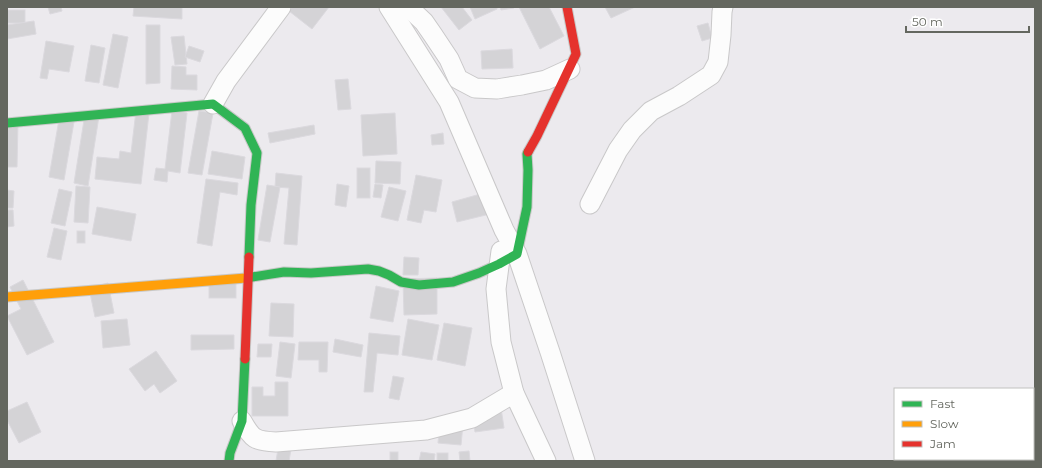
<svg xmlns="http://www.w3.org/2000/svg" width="1042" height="468" font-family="Montserrat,sans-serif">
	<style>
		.building { fill: #d4d3d6; stroke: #dbd9de }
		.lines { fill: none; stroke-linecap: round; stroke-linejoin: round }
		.street-casing { stroke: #c9c8c9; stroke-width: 21 }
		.fast-casing { stroke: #c8c8c7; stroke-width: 11 }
		.slow-casing { stroke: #c8c8c7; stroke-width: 11 }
		.jam-casing { stroke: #c8c8c7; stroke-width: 11 }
		.street { stroke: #fcfcfc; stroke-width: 19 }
		.fast { stroke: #30b455; stroke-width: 9 }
		.slow { stroke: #ff9f0a; stroke-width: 9 }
		.jam { stroke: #e5322d; stroke-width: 9 }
	</style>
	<rect width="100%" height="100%" fill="#eceaee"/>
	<!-- building -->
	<g class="building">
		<polygon points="48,7 61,7 62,11 50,14"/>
		<polygon points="134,7 182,7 182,19 133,16"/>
		<polygon points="293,7 329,7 312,29 289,11"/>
		<polygon points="441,7 462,7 472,20 459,30"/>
		<polygon points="470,7 497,7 497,9 475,19"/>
		<polygon points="500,7 514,7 514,8 501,10"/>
		<polygon points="519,7 549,7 564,36 540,49"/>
		<polygon points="605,7 635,7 611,18"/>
		<rect x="7" y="10" width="18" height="13"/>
		<polygon points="34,21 36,34 7,39 7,25"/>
		<polygon points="708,23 712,38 702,41 697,26"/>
		<polygon points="146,25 160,25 160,83 146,84"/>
		<polygon points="113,34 128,37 118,88 103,85"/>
		<polygon points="184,36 187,64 175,65 171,37"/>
		<polygon points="46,41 74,46 69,72 49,69 47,79 40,78"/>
		<polygon points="91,45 105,48 99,83 85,81"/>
		<polygon points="189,46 204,51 200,62 185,57"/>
		<polygon points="512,49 513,68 482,69 481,51"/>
		<polygon points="172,66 186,67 186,75 197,75 197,90 171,89"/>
		<polygon points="348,79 351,109 338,110 335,80"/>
		<polygon points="136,111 149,113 141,184 95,179 97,157 119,159 120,151 131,153"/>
		<polygon points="172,111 187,113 180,173 168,171 167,182 154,180 156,168 165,169"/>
		<polygon points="199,111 213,113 202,175 188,173"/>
		<polygon points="395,113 397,154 363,156 361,115"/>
		<polygon points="60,114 75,116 64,180 49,177"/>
		<polygon points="85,114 99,116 88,186 74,183"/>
		<polygon points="7,120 18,120 17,167 7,167"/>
		<polygon points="314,125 315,134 270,143 268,133"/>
		<polygon points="443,133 444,144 432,145 431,135"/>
		<polygon points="212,151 245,157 242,179 208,174"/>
		<polygon points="376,161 401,162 400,184 375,183"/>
		<rect x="357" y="168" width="13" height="30"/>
		<polygon points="276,173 302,176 297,245 284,244 289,188 275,187"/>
		<polygon points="416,175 442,180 436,212 424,210 421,223 407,220"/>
		<polygon points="206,179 238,183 237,195 220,192 212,246 197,243"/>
		<polygon points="337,184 349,186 346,207 335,205"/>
		<polygon points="375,184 383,185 381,198 373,197"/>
		<polygon points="267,185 280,187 270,242 258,240"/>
		<polygon points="76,186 90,187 88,223 74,222"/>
		<polygon points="389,187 406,191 398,221 381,217"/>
		<polygon points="59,189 72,192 65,226 51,223"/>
		<polygon points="7,190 14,191 13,208 7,208"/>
		<polygon points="484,193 490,214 457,222 452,202"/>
		<polygon points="97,207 136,214 131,241 92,234"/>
		<polygon points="7,210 13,210 14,226 7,227"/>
		<polygon points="54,228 67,231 61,260 47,257"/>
		<rect x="77" y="231" width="8" height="12"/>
		<polygon points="404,257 419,258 418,275 403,275"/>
		<rect x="209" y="277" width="27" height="21"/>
		<polygon points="437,278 437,314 404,315 403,279"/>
		<polygon points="23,280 54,342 27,355 7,316 21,309 10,287"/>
		<polygon points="108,283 114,313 95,317 89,288"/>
		<polygon points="376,286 399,291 393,322 370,318"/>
		<polygon points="271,303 294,304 293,337 269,336"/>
		<polygon points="127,319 130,345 103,348 101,321"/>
		<polygon points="408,319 439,325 432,360 402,355"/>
		<polygon points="444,323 472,328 465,366 437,360"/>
		<polygon points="369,333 400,336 398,355 377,353 373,392 364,392"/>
		<polygon points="191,335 234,335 234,349 191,350"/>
		<polygon points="335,339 363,345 361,357 333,352"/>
		<polygon points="280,342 295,344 291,378 276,376"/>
		<polygon points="299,342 328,342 327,372 319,372 319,360 298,360"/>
		<polygon points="258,344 272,344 271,357 257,357"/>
		<polygon points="156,351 177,381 160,393 154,384 145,391 129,369"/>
		<polygon points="393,376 404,378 399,400 389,398"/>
		<polygon points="275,382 288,382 288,416 252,416 252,387 263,387 263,396 275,396"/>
		<polygon points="27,402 41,432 19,443 7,420 7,411"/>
		<polygon points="501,408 504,428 475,432 472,412"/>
		<polygon points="440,422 463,424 461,445 438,443"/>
		<polygon points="280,437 293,438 289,461 276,461"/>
		<polygon points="469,451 470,461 460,461 459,452"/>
		<rect x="390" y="452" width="8" height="9"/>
		<polygon points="421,452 435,454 434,461 419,461"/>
		<rect x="437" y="453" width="11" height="8"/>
	</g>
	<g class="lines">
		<defs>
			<g id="street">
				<polyline points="389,7 449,102 504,230 517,254 550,352 585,461"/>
				<polyline points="408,7 424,22 433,35 449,59 458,79 475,88 497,89 522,85 546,80 570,69"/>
				<polyline points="213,104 226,81 281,7"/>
				<polyline points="590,204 618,150 632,130 651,111 679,96 711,75 718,62 721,35 722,12 723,7"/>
				<polyline points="501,251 496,289 501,342 514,393 546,461"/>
				<path d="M242 421C252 439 255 441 276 442L426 430 472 418 514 393"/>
			</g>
			<g id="fast">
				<polyline points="7,123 213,104 245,128 257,153 251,205 249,257"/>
				<polyline points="246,278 284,272 311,273 368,269 379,271 389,275 401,282 419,285 453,282 479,273 499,264 517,254 527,207 528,170 527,154 528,152"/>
				<polyline points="229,461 230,453 242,421 245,359"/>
			</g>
			<polyline id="slow" points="7,297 246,278"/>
			<g id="jam">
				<polyline points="528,152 537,136 576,54 567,7"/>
				<polyline points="245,359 249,257"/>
			</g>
		</defs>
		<!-- street casing -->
		<use href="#street" class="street-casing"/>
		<!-- fast casing -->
		<use href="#fast" class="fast-casing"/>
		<!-- slow casing -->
		<use href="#slow" class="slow-casing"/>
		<!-- jam casing -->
		<use href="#jam" class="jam-casing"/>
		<!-- street -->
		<use href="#street" class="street"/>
		<!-- fast -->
		<use href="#fast" class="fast"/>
		<!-- slow -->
		<use href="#slow" class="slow"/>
		<!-- jam -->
		<use href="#jam" class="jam"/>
	</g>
	<!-- border -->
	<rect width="1042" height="468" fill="none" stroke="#64675f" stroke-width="16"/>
	<!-- legend -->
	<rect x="894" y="388" width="140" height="72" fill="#ffffff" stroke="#c1c2bf"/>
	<rect x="902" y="401" width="20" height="6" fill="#30b455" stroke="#c1c2bf"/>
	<text x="930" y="408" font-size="12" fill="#64675f">Fast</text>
	<rect x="902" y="421" width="20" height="6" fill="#ff9f0a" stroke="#c1c2bf"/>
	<text x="930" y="428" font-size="12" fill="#64675f">Slow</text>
	<rect x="902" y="441" width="20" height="6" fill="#e5322d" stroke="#c1c2bf"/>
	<text x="930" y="448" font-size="12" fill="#64675f">Jam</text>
	<!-- scale -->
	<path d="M906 26v6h123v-6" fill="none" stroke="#64675f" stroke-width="2"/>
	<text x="912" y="26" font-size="12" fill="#64675f" stroke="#ffffff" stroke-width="3" paint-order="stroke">50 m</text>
</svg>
